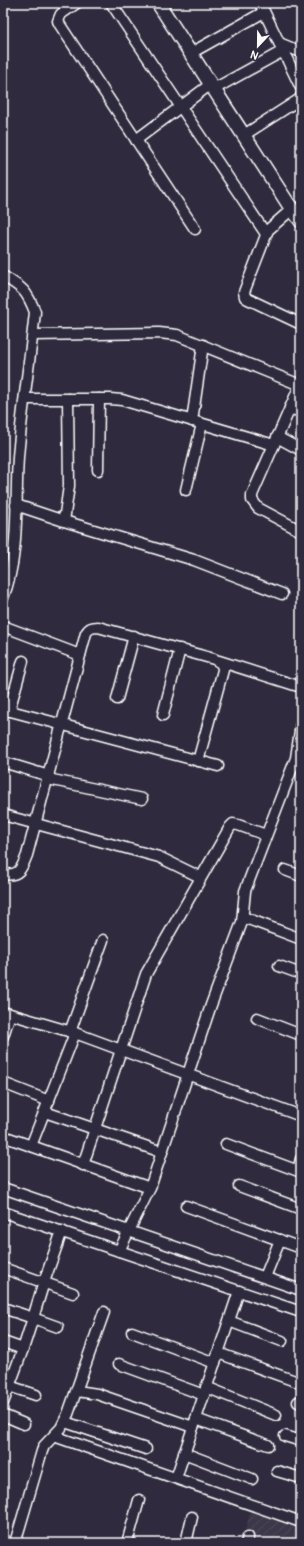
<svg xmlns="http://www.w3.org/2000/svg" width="304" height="1546" font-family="Pangolin,sans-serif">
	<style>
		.industrial { fill: url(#industrial-furrows) }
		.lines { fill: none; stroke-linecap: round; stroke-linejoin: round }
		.minor-casing { stroke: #fff; stroke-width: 13 }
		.tertiary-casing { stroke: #fff; stroke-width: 16 }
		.minor { stroke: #2f2a3d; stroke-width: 10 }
		.tertiary { stroke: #2f2a3d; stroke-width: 13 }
	</style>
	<defs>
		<pattern id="industrial-furrows" width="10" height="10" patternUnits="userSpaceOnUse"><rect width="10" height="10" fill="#3c3749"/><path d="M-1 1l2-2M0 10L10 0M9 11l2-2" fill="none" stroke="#504b5b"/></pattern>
	</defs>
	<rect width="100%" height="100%" fill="#2f2a3d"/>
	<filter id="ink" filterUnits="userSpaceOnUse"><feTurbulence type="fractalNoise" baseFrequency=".025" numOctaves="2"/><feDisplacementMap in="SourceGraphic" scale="8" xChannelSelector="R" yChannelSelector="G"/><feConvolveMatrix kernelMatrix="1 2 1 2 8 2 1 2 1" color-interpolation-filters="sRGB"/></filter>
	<g filter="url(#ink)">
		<!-- industrial -->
		<polygon class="industrial" points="252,1505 301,1519 301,1543 242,1543"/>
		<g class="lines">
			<defs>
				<g id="minor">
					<polyline points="77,3 61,14 58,21 60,25 195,229"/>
					<polyline points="111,3 266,234"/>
					<polyline points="260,3 301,88"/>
					<polyline points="279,43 301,52"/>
					<polyline points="191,53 264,12"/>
					<polyline points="214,89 283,51"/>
					<polyline points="244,135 300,99 301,96"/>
					<polyline points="136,140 211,84"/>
					<polyline points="292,209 268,230 244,292 245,297 248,299 301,324"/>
					<path d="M3 276C23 288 27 291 35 312 30 360 22 409 18 457 15 504 20 554 3 598"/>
					<polyline points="33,335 159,333 177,335 300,385"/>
					<polyline points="301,383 252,495 252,500 258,508 301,531"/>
					<polyline points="25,399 110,399 122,400 274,445"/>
					<polyline points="290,408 301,412"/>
					<polyline points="192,421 203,345"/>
					<polyline points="277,437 301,450"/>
					<polyline points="98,470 99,399"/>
					<polyline points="186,490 202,424"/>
					<polyline points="16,505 64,521 194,560 282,594"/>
					<polyline points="64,521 69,486 68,399"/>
					<polyline points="3,626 80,655"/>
					<polyline points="219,661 301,687"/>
					<polyline points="117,699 134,636"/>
					<polyline points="3,709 218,766"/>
					<polyline points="9,711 23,661"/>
					<polyline points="163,715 180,649"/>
					<polyline points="3,762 49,776"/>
					<polyline points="48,779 142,799"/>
					<polyline points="3,815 159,857 200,877"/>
					<polyline points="285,870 301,876"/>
					<path d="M3 874C19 877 22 868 27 855L86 633C89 628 92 627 98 627L214 659C220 662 223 664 223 670L198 761"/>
					<polyline points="243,917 301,939"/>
					<polyline points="279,966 301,974"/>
					<polyline points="3,1012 75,1033 301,1116"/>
					<polyline points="257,1018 301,1035"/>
					<polyline points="70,1032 103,940"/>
					<polyline points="3,1036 10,1014"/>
					<polyline points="3,1083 49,1101"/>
					<polyline points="45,1112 162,1152"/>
					<polyline points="3,1136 150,1188"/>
					<polyline points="226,1144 301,1172"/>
					<polyline points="31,1146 75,1033"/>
					<polyline points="83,1165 146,974 230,827 233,824 238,825 266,835"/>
					<polyline points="298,1170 301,1159"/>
					<polyline points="239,1186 301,1209"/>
					<polyline points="3,1188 301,1290"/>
					<polyline points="186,1206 301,1248"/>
					<polyline points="3,1212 301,1312"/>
					<polyline points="119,1251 150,1188 211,1005 242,922 245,891 296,758 301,724"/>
					<polyline points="3,1268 73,1293"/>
					<polyline points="265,1277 280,1240"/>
					<polyline points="3,1308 33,1318 44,1282 62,1231"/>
					<polyline points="229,1321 282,1341"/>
					<polyline points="132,1332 215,1363"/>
					<polyline points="3,1342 23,1349 3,1403"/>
					<polyline points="23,1349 33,1318 58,1327"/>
					<polyline points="218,1353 295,1381"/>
					<polyline points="119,1364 204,1395"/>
					<polyline points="3,1384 36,1395"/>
					<polyline points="206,1387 276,1415"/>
					<polyline points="77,1391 97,1394 193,1427"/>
					<polyline points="298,1402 301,1403"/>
					<polyline points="3,1415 24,1424"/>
					<polyline points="196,1419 268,1445"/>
					<polyline points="65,1422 146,1449"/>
					<polyline points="54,1436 301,1522"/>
					<polyline points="285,1436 301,1441"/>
					<polyline points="184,1453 252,1479"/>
					<polyline points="277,1471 301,1478"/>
					<polyline points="176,1478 239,1291"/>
					<polyline points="15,1543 42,1451 44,1446 61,1428 68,1414 104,1312"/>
					<polyline points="127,1543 139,1500"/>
					<polyline points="186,1543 192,1517"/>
					<polyline points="246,1543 248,1537"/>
				</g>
				<polyline id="tertiary" points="158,3 289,205 301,221"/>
			</defs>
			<!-- minor casing -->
			<use href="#minor" class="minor-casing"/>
			<!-- tertiary casing -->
			<use href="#tertiary" class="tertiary-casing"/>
			<!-- minor -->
			<use href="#minor" class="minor"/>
			<!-- tertiary -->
			<use href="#tertiary" class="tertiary"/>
		</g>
	</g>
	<!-- margin -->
	<rect width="304" height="1546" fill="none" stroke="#2f2a3d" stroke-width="16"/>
	<rect x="8" y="8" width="288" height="1530" fill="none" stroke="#fff" stroke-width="1.5" filter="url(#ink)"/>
	<!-- north arrow -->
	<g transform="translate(258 46) rotate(202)" stroke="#2f2a3d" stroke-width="3" paint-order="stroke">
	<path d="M0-3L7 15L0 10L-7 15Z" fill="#ffffff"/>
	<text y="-6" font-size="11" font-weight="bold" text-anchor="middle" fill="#ffffff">N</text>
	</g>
</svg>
